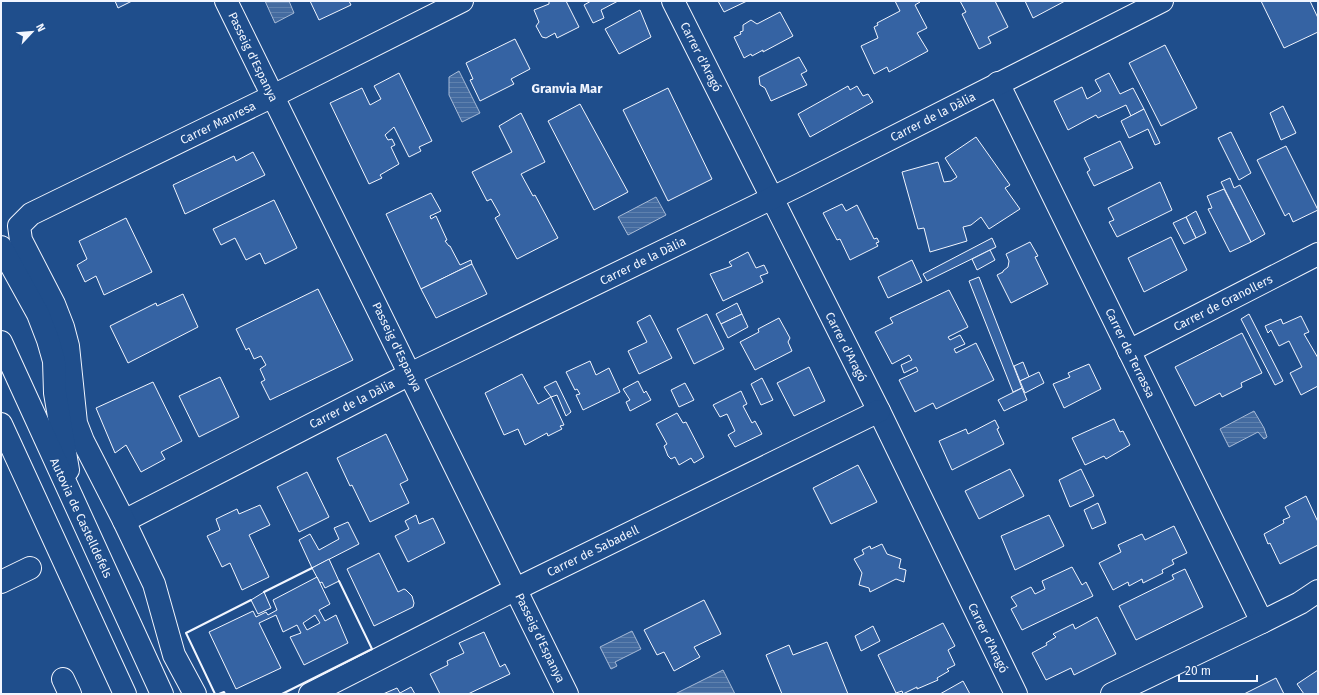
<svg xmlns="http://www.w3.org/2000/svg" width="1319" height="695" font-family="'Fira Sans',sans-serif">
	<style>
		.water { fill: url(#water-rules); stroke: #a8bbd7 }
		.building { fill: #3563a3; stroke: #f2f6ff; fill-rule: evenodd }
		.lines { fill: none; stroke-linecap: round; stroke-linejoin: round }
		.street-casing { stroke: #f2f6ff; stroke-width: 24 }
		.highway-casing { stroke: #f2f6ff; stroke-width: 24 }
		.street { stroke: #1f4e8c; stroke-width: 22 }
		.highway { stroke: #1f4e8c; stroke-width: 22 }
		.wall { stroke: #f2f6ff; stroke-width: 2 }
		.labels { text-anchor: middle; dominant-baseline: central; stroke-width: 3; stroke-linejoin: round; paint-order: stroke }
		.street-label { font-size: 12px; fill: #f2f6ff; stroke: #1f4e8c }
		.neighbourhood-label { font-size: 13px; font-weight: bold; fill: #f2f6ff; stroke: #1f4e8c }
	</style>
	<defs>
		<pattern id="water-rules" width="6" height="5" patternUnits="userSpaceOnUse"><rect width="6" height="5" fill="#446ba0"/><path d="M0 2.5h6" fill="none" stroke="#5f81ae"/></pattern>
	</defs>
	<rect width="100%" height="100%" fill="#1f4e8c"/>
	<!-- water -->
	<g class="water">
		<polygon points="265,1 289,1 294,13 275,23"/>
		<polygon points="459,71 480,113 462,122 449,95 449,77"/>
		<polygon points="656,197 666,215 628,235 618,217"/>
		<polygon points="1254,411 1264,428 1267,437 1264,439 1258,432 1229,447 1220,429"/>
		<polygon points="632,631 641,649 615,662 617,666 611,669 600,647"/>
		<polygon points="723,670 735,694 675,694"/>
	</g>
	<!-- building -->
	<g class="building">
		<polygon points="115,1 132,1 118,8"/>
		<polygon points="310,1 349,1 351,5 319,20"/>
		<polygon points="549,1 566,1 579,27 557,38 555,33 546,38 542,37 536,26 539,22 534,10 549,4"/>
		<polygon points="591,1 618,1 601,10 604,18 593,23 584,5"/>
		<polygon points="718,1 747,1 724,12"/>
		<polygon points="895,1 919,1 920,2 915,5 927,28 917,33 928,51 889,72 887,67 874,74 861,46 878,38 874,27 878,25 877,23 900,11"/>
		<polygon points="960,1 995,1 1008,27 988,37 991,43 979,49 962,14 966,12"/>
		<polygon points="1025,1 1065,1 1033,18"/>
		<polygon points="1261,1 1310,1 1318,18 1318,32 1284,48"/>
		<polygon points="640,10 651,37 619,54 605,29"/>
		<polygon points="780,12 793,36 763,52 763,50 752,56 751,54 744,58 734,37 741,34 740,32 743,31 743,25 751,20 757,24"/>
		<polygon points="515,39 530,69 511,79 514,84 480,101 470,80 473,79 466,63"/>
		<polygon points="1165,45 1197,108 1161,126 1129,63"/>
		<polygon points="799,57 807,71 801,74 807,85 771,101 765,88 760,85 759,77"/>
		<polygon points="399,73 432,141 419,147 421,151 409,157 394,127 385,135 388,140 392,139 395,145 391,147 399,164 380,175 382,178 369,184 330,103 362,88 370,105 381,99 374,86"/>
		<polygon points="1109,73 1120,94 1133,88 1144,109 1131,116 1126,105 1098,118 1096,115 1068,130 1054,101 1082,87 1087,99 1101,91 1095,80"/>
		<polygon points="848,86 850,90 857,86 863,96 868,94 873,102 810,137 798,114"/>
		<polygon points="668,88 712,179 668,201 623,110"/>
		<polygon points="580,104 628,192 594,210 548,121"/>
		<polygon points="1283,106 1296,133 1281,140 1270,113"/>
		<polygon points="1144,109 1160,143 1155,145 1148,129 1129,138 1121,121"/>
		<polygon points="521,113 545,162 521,174 533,196 535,195 558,238 517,259 495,218 500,215 491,199 487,201 472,172 512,152 499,126"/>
		<polygon points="1231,132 1251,173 1239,180 1218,138"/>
		<polygon points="976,137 1010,185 1005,188 1020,209 989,229 981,217 971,225 963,227 967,241 930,252 924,228 918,229 902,172 938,162 944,182 951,181 957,177 945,158"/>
		<polygon points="1120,141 1133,168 1094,186 1087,172 1090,170 1084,158"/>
		<polygon points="1286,146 1318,210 1293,222 1289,213 1285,216 1257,160"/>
		<polygon points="253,152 265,175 185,214 173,185 234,156 236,161"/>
		<polygon points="1230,178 1234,188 1240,185 1265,234 1251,242 1221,182"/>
		<polygon points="1160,182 1172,210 1117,237 1109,222 1114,220 1108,208"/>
		<polygon points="1224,189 1251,242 1230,252 1208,209 1212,208 1207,196"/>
		<polygon points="431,193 441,211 430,216 431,219 436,216 447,240 445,241 449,246 450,246 460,265 471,260 472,264 421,289 386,214"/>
		<polygon points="274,200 297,248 265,264 260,253 246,260 235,238 221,245 213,229"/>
		<polygon points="842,204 846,211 857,205 874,239 877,238 879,242 876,243 878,246 850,260 840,239 837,240 823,213"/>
		<polygon points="1196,211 1206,233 1196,238 1186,217"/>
		<polygon points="1186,217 1196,238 1184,244 1173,223"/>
		<polygon points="126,218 152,272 104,295 96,276 85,282 77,265 87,259 79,241"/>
		<polygon points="1171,237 1187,270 1144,292 1128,258"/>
		<polygon points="992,238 996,247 927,281 923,274"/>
		<polygon points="1030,242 1038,256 1035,257 1048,284 1011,303 997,275 1003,272 1003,271 1008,267 1009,261 1006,254"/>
		<polygon points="990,250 995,260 977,270 972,259"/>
		<polygon points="748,252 756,268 764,265 768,273 760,276 763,282 723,301 710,274 732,266 729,262"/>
		<polygon points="912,260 922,282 888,298 878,277"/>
		<polygon points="472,264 487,294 436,318 421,289"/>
		<polygon points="979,277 1022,388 1013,392 969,281"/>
		<polygon points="318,289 353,360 270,400 261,382 265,380 260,369 266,365 261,356 254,359 249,348 246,350 236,329"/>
		<polygon points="949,290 968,327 948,337 950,340 960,335 965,344 954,349 956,353 976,343 994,380 936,409 933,403 915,412 899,380 918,371 916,367 904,373 901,365 912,360 909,355 892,364 875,332 893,323 890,318"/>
		<polygon points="183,294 198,327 128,363 110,326 156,303 157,306"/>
		<polygon points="737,303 742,314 721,324 716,314"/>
		<polygon points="707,314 724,349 694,364 677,329"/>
		<polygon points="742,314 748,327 728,338 721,324"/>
		<polygon points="1249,314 1283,381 1275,385 1241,319"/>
		<polygon points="650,315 672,358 639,374 628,351 647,342 637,322"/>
		<polygon points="1301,316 1309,332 1304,334 1318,358 1318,386 1301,395 1290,373 1302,367 1289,341 1279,346 1271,330 1268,333 1265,326 1281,319 1283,324"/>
		<polygon points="779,318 790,338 788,342 792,351 755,370 740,342 759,332 758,329"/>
		<polygon points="1242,333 1262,373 1241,383 1242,387 1222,397 1220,393 1195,406 1175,367"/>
		<polygon points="590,361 596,375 609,368 620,392 583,410 576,395 580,394 577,389 575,390 566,372"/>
		<polygon points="1023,362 1029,377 1020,381 1014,366"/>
		<polygon points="1089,364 1101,389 1064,408 1053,384 1070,377 1068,373"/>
		<polygon points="809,367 825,401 794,416 777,383"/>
		<polygon points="1039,372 1044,383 1025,393 1020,381"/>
		<polygon points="522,374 538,404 551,397 564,425 560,426 562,429 548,436 547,433 525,445 518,429 504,435 485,393"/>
		<polygon points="220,377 239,417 199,437 179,396"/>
		<polygon points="762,378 773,400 761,405 751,384"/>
		<polygon points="556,381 571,412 566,416 557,395 551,397 544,387"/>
		<polygon points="638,381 644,393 646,391 651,400 630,411 626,402 630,400 623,389"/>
		<polygon points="153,382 182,441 161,452 165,459 141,472 126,445 115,453 96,408"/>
		<polygon points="685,383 694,400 679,407 671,390"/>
		<polygon points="1022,388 1027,400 1004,411 998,400"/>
		<polygon points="741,391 747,404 743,406 752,423 755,421 762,434 735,447 728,435 735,431 727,414 720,417 713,405"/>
		<polygon points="677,413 683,423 686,422 704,457 694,463 691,458 679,465 675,457 671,459 668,456 664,446 667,444 656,424"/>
		<polygon points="1114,419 1120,432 1123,431 1130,445 1106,459 1104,456 1085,465 1072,438"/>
		<polygon points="995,420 999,428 997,429 1004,444 952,470 939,441 966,429 968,434"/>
		<polygon points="386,434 408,480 400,484 409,503 370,522 352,485 350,486 337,458"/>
		<polygon points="858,465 877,502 831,524 813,488"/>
		<polygon points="1010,469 1024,496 979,519 965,491"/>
		<polygon points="1081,469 1094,496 1070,507 1059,480"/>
		<polygon points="307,472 329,517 299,532 277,487"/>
		<polygon points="1306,496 1318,522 1318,545 1280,564 1270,543 1268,544 1264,534 1284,523 1283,520 1290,517 1285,507"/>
		<polygon points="1098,503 1106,523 1092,529 1084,510"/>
		<polygon points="260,505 270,525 249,535 269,577 242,590 230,563 222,567 207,536 220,530 216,519 237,509 239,514"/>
		<polygon points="416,515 419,524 433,518 445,543 408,562 395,536 409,529 405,521"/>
		<polygon points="1049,515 1064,546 1015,570 1001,536"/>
		<polygon points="348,522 359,544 312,568 299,540 310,534 319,550 339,539 334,528"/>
		<polygon points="1174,526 1187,553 1172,560 1174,564 1162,570 1163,573 1143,583 1142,579 1129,586 1128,582 1113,590 1099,563 1121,552 1118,545 1142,534 1145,540"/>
		<polygon points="882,544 887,554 901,559 899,568 906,570 904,582 896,579 870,592 869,588 859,585 862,573 854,559 864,554 862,550 870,546 871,549"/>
		<polygon points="379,553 398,592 404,589 406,590 412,596 414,603 413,607 374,626 347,569"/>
		<polygon points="329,559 339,581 325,588 322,582 320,583 312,568"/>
		<polygon points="1072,567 1082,585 1086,582 1093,596 1022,630 1011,609 1017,606 1011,597 1031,587 1035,594 1045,589 1042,581"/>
		<polygon points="1185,569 1203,607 1136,640 1119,606 1174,579 1172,575"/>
		<path d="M317 577 330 604 319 610 325 621 336 615 348 643 304 665 290 637 301 633 297 625 283 632 276 615 259 623 281 668 236 689 209 632 253 611 256 617 266 612 268 615 277 610 273 600ZM315 615 320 623 307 630 303 623Z"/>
		<polygon points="264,592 271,608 258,614 251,600"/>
		<polygon points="704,600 721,634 694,647 700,657 674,671 664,652 657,655 644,630"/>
		<polygon points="1097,617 1116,654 1074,675 1071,668 1046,680 1032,653 1047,645 1046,643 1056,637 1053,634 1073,624 1075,629"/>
		<polygon points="943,623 955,646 948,650 955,665 947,669 949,671 937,678 938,680 917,689 917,687 903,694 902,691 896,693 878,655"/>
		<polygon points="873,626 880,641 861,651 855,636"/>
		<polygon points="484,632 500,667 505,664 510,674 468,694 440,694 430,674 448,665 447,661 464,653 459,643"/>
		<polygon points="827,642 848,694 782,694 766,655 789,645 793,655"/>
		<polygon points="1318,670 1318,694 1304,694 1297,684"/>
		<polygon points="1276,678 1284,694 1244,694"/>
		<polygon points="963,681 970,694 940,694"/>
		<polygon points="411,687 415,694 383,694 397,688 400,693"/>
	</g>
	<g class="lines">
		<defs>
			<g id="street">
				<polyline points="226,1 567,694"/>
				<polyline points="673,1 879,411 1016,694"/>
				<polyline points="998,83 1262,622"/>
				<polyline points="1129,351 1318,254"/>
				<polyline points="124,521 410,374 799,185 1162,1"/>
				<polyline points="1,582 30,568"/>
				<polyline points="63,679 70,694"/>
				<polyline points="195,694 174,655 154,584 124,521 83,441 76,423 68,346 63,327 54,304 21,240 19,226 31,214 273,96 462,1"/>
				<polyline points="310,694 516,589 879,411"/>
				<polyline points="1112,694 1262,622 1300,603 1318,591"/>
			</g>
			<g id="highway">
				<polyline points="1,247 38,314 48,340 54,361 55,393 68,470"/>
				<polyline points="1,342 162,694"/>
				<polyline points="1,424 125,694"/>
			</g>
		</defs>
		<!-- street casing -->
		<use href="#street" class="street-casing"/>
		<!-- highway casing -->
		<use href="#highway" class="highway-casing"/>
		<!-- street -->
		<use href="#street" class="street"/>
		<!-- highway -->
		<use href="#highway" class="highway"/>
		<!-- wall -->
		<g class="wall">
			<polyline points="264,592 312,568"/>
			<polyline points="215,694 186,633 251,600"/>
			<polyline points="219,694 224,692 225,694"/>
			<polyline points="282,694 372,649 339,581"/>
		</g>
	</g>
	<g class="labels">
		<!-- street labels -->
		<g class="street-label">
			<text transform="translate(253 57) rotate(64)">Passeig d'Espanya</text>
			<text transform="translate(701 57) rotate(63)">Carrer d'Aragó</text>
			<text transform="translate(933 117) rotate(-27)">Carrer de la Dàlia</text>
			<text transform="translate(218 123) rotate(-26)">Carrer Manresa</text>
			<text transform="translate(643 261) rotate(-26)">Carrer de la Dàlia</text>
			<text transform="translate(1223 303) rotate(-27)">Carrer de Granollers</text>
			<text transform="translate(397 347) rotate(64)">Passeig d'Espanya</text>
			<text transform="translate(846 347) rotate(63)">Carrer d'Aragó</text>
			<text transform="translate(1130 353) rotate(64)">Carrer de Terrassa</text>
			<text transform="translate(352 404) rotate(-27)">Carrer de la Dàlia</text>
			<text transform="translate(81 518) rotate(65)">Autovia de Castelldefels</text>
			<text transform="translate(593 551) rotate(-26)">Carrer de Sabadell</text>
			<text transform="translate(540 638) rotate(64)">Passeig d'Espanya</text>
			<text transform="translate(988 638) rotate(64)">Carrer d'Aragó</text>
		</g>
		<!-- neighbourhood labels -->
		<g class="neighbourhood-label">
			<text x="567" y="88">Granvia Mar</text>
		</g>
	</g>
	<!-- border -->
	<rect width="1319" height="695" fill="none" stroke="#f2f6ff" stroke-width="4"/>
	<!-- north arrow -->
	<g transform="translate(32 32) rotate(64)" stroke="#1f4e8c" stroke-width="3" paint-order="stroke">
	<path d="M0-3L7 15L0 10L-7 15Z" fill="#f2f6ff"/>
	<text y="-6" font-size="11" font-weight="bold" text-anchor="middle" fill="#f2f6ff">N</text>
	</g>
	<!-- scale -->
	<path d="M1179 675v6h78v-6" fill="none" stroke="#f2f6ff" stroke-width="2"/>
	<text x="1185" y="675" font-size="12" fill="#f2f6ff" stroke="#1f4e8c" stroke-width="3" paint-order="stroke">20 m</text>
</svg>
